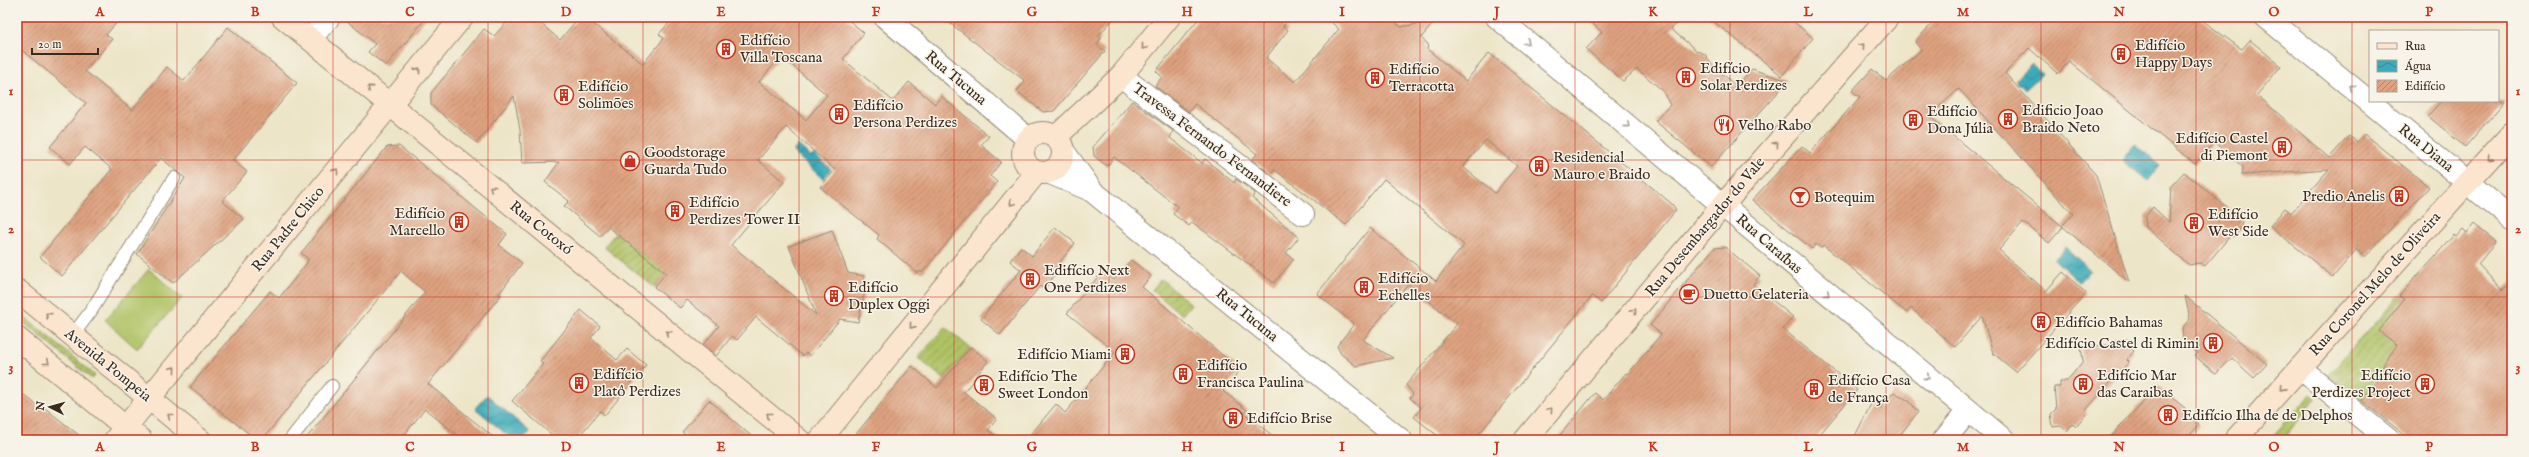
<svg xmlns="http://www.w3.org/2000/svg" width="2529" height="457" font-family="'IM FELL English',serif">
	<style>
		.garden { fill: url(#garden-furrows); stroke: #757642 }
		.pitch { fill: #afc265; stroke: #757642 }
		.water { fill: url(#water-waves); stroke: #3b6a6c }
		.building { fill: url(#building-hatch); fill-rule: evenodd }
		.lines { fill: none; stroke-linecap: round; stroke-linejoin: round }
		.lane-casing { stroke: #948873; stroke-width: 14 }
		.street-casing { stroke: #948873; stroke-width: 24 }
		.secondary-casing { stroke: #948873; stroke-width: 24 }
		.lane { stroke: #fff; stroke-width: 12 }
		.street { stroke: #fff; stroke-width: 22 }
		.secondary { stroke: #fbe5cf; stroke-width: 22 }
		.oneway { stroke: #a79f9a }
		.oneway2 { stroke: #9b8876 }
		.grid { fill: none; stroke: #c8321e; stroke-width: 1; stroke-opacity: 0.55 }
		.labels { text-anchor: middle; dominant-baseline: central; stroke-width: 3; stroke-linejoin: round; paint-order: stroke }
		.poi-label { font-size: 15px; fill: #3b2a1e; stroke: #f7f3e8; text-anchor: start }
		.street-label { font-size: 15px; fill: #3b2a1e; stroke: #f7f3e8 }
		.neatline { fill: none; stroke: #c8321e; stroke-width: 1.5 }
		.grid-label { font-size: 13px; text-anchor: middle; font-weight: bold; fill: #c8321e }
	</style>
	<defs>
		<pattern id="garden-furrows" width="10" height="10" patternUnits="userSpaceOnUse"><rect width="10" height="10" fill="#afc265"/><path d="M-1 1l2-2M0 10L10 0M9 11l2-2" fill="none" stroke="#909e53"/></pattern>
		<pattern id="water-waves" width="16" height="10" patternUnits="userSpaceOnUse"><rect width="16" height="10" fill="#3baab9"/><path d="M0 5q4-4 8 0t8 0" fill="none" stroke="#338b96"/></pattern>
		<pattern id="building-hatch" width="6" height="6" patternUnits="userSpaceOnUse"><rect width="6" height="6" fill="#dea280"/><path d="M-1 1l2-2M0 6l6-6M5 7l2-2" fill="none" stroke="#b58468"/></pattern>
	</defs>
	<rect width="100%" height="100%" fill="#f7f3e8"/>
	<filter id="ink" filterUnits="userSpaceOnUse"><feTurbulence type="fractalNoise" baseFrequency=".025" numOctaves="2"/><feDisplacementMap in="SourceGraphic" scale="8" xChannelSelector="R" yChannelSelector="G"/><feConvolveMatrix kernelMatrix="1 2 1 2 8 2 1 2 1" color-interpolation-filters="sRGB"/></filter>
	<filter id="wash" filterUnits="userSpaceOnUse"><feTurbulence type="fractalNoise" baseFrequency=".012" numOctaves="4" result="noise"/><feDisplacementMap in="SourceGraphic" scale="16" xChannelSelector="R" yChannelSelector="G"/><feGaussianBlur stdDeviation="0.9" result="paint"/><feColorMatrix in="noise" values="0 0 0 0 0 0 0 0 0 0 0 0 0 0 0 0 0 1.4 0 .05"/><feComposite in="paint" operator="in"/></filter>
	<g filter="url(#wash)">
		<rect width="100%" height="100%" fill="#ede5c8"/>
		<!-- garden -->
		<g class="garden">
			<polygon points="624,223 632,246 649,260 657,251 674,263 654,287 604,247"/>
			<polygon points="1161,279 1191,304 1182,315 1152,290"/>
			<polygon points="2399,296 2428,319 2389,356 2381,374 2361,400 2328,375"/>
			<polygon points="17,311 95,375 92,379 17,317"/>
			<polygon points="945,327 970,348 944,379 918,358"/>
			<polygon points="2311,394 2316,398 2282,440 2269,440"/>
		</g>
		<!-- pitch -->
		<polygon class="pitch" points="149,269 182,298 137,349 105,320"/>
		<!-- water -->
		<g class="water">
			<polygon points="2032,64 2042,74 2025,90 2015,80"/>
			<polygon points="2135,144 2161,165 2148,181 2122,160"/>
			<polygon points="798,145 811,157 814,154 831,169 823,179 793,152"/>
			<polygon points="2065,247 2090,270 2079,282 2054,259"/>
			<polygon points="487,395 530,432 523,440 513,440 475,408"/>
		</g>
		<g id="blocks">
			<!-- building -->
			<g class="building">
				<polygon points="17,17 121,17 106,35 112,39 85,71 132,110 167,67 184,81 228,27 297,83 233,160 247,172 222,201 244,219 173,283 137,254 185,178 161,158 62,276 40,257 112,169 85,147 70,164 50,147 86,103 17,46"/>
				<polygon points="342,17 427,17 386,66 368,52 375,44"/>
				<path d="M512 17H533L560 40 579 17H585L643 64 664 38 659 34 674 17H845L864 33 843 59 893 101 909 82 935 104 941 96 989 136 981 145 1001 162 990 176 997 182 923 272H916L877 239 879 235 820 187 835 170 786 127 758 160 784 182 731 245 816 315 789 246 832 230 848 273 864 276V282H867L858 322 840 319 810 356 806 353 803 356 756 317 737 340 732 336 716 356 703 345 719 326 687 300 680 308 654 287 666 273 608 227 600 236 564 206 569 201 545 182 559 162 522 163 520 130 514 96 477 143 431 105V93L484 29 494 36ZM781 56 827 95 806 120 759 82Z"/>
				<polygon points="942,17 1115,17 1098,36 1101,38 1097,45 1105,51 1054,111 1043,112 1017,91 1025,81"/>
				<path d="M1200 17H1212L1219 23 1224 17H1291L1283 26 1288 30 1266 58 1295 82 1339 29 1325 17H1389L1401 27 1435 21 1421 38 1428 44 1427 49 1466 81 1489 53 1672 204 1676 210 1601 303 1592 296 1474 440H1443L1414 417 1421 408 1410 398 1413 394 1406 385 1457 324 1408 284 1363 340 1393 358 1356 366 1341 354 1337 346 1354 324 1317 294 1370 228 1436 281 1464 245 1384 179 1346 225 1275 170 1271 174 1252 160 1257 154 1195 104 1189 112 1155 86 1162 77 1156 71ZM1486 140 1517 166 1495 193 1463 167Z"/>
				<polygon points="1585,17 1682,17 1671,29 1697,51 1705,54 1711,64 1736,86 1752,69 1788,81 1711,167 1655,121 1670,105 1662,90 1637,69 1623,81 1586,49 1602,32"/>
				<polygon points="1708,17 1788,17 1813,38 1782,76"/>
				<polygon points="1938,17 2198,17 2240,48 2242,49 2250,40 2281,66 2257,95 2329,158 2349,136 2357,142 2364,134 2429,187 2365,257 2357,249 2333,277 2270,226 2285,208 2291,213 2329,169 2242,175 2243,167 2214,142 2195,164 2069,61 2058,74 2029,48 2005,73 2096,175 2129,282 2062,226 2073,214 1959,89 1929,116 2063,227 2049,243 2023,222 1999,250 2046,291 2063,272 2086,293 2016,372 1993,353 1982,316 1955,347 1911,308 1907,313 1823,245 1821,248 1816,244 1812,249 1752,200 1802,146 1810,153 1860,97 1852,91 1872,69 1886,81 1921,50 1915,42"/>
				<polygon points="1132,101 1173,131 1170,138 1202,163 1205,159 1234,183 1236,179 1255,193 1252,198 1299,237 1286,253 1294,259 1274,283 1192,222 1189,226 1173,214 1178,207 1114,157 1107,166 1094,156 1093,147"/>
				<polygon points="2441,101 2505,101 2465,147 2428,116"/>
				<polygon points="399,146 507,234 499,245 522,263 499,294 501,295 428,384 497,440 463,440 425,409 400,440 305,440 425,292 401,271 262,440 257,440 190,387 270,291 279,298 307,263 308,259 301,253 387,147"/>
				<polygon points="2184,172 2241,219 2242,227 2233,237 2231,235 2205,266 2200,263 2189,265 2146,227 2145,217 2153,207 2169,222 2171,186"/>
				<polygon points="2474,224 2496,242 2478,264 2502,290 2512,281 2512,433 2506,440 2411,440 2361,400 2376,383 2385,362 2397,345 2379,331 2404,299 2399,296 2454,235 2456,237 2463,229 2467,233"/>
				<polygon points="1055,227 1075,243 1052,272 1055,275 1044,289 1040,286 1000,335 981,319 1021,270 1010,261 1021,247 1032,256"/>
				<polygon points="1725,247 1760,276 1753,284 1793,317 1783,329 1857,390 1815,440 1556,440 1595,393 1603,400 1626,373 1628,374 1661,334 1650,325 1714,248"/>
				<polygon points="1131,260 1151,276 1142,287 1240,370 1223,391 1247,410 1244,413 1278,440 1026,440 1056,404 1065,413 1115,352 1067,313 1103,271 1114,280"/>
				<polygon points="2185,296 2267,364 2254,378 2232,358 2216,374 2195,356 2198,353 2183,341 2182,328 2190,319"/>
				<polygon points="581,310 600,326 591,338 617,360 627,349 646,365 605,415 600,411 576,440 558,440 512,401 543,364 540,361"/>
				<polygon points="2127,339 2128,346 2134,351 2127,360 2129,362 2085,411 2087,413 2076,426 2073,423 2067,431 2061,426 2053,427 2051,414 2056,409 2054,387 2060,387 2060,381 2067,381 2083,361 2081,347 2110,345 2114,340"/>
				<polygon points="971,347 988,361 964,392 997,419 988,430 1001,440 851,440 912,366 937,388"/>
				<polygon points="2157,386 2185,408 2185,412 2199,425 2185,440 2108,440"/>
				<polygon points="17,389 39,407 41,405 85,440 17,440"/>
				<polygon points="1894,392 1909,401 1918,412 1896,440 1853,440 1872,402 1880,408"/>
				<polygon points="709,400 728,416 756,440 692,440 682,432"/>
			</g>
		</g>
	</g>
	<g filter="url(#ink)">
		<use href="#blocks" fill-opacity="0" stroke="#948873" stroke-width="1"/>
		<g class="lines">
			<defs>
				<g id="lane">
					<polyline points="72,336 91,311 174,178"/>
					<polyline points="290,440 332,386"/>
				</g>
				<g id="street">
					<polyline points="885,17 1028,139"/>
					<polyline points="1497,17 2004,440"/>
					<polyline points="2266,17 2512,219"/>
					<polyline points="310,39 329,17"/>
					<polyline points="1121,76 1303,214"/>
					<polyline points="1064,152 1092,191 1401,440"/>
					<polyline points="1050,173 1091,190"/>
					<polyline points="2300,368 2389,440"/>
					<polyline points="1944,440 1968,411"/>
				</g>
				<g id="secondary">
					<polyline points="283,17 799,440"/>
					<circle cx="1043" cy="153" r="20"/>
					<polyline points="1056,137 1121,76 1169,17"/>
					<polyline points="17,290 200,440"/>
					<polyline points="17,338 141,440"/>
					<polyline points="115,440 462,17"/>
					<polyline points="820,440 1036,173"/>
					<polyline points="1525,440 1723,205 1888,17"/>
					<polyline points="2235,440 2512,133"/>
				</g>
			</defs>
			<!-- lane casing -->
			<use href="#lane" class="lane-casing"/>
			<!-- street casing -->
			<use href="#street" class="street-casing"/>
			<!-- secondary casing -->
			<use href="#secondary" class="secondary-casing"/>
			<!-- lane -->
			<use href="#lane" class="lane"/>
			<!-- street -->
			<use href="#street" class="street"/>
			<!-- secondary -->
			<use href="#secondary" class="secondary"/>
		</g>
		<!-- one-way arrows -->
		<defs><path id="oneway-chevron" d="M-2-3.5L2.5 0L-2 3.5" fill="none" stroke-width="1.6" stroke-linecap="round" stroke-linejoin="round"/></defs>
		<g class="oneway">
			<use href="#oneway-chevron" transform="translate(1527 42) rotate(39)"/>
			<use href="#oneway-chevron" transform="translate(2352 87) rotate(-141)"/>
			<use href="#oneway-chevron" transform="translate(1627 125) rotate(40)"/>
			<use href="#oneway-chevron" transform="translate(1827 294) rotate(40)"/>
			<use href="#oneway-chevron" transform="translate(1927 377) rotate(40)"/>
		</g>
		<g class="oneway2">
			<use href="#oneway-chevron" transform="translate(1862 46) rotate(-49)"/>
			<use href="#oneway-chevron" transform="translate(1144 47) rotate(129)"/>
			<use href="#oneway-chevron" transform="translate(418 70) rotate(-51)"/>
			<use href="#oneway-chevron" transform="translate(370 88) rotate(-140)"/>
			<use href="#oneway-chevron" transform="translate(1776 144) rotate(-49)"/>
			<use href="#oneway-chevron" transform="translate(2490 158) rotate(132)"/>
			<use href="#oneway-chevron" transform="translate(336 171) rotate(-51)"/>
			<use href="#oneway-chevron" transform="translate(492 188) rotate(-141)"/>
			<use href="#oneway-chevron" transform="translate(1012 203) rotate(129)"/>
			<use href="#oneway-chevron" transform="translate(1634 311) rotate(-50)"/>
			<use href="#oneway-chevron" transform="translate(48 315) rotate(-140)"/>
			<use href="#oneway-chevron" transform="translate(912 326) rotate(129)"/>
			<use href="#oneway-chevron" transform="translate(668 333) rotate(-140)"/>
			<use href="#oneway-chevron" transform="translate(47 362) rotate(39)"/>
			<use href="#oneway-chevron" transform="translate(173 369) rotate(-51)"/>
			<use href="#oneway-chevron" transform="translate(2282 388) rotate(132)"/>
			<use href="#oneway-chevron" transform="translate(1550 410) rotate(-50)"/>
			<use href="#oneway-chevron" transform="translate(769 415) rotate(-141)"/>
			<use href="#oneway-chevron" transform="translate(170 416) rotate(-142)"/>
		</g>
	</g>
	<!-- grid -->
	<path class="grid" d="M177 17V440M333 17V440M488 17V440M643 17V440M799 17V440M954 17V440M1109 17V440M1264 17V440M1420 17V440M1575 17V440M1730 17V440M1886 17V440M2041 17V440M2196 17V440M2352 17V440M17 160H2512M17 297H2512"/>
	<!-- icons -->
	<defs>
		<symbol id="building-ring" viewBox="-11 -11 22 22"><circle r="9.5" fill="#f7f3e8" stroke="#c8321e" stroke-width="1.5"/><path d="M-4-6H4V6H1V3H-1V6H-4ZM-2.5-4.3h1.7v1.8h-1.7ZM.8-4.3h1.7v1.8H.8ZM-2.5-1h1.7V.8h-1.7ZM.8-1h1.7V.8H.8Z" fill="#c8321e"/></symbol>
		<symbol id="restaurant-ring" viewBox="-11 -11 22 22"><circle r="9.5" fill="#f7f3e8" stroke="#c8321e" stroke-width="1.5"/><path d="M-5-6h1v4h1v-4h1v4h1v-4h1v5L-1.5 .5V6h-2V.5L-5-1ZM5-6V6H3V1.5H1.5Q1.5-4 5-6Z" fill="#c8321e"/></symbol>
		<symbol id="shop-ring" viewBox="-11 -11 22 22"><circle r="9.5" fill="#f7f3e8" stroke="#c8321e" stroke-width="1.5"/><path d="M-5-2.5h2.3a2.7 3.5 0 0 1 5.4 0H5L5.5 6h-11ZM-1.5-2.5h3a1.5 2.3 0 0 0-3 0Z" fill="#c8321e"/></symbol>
		<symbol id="bar-ring" viewBox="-11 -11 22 22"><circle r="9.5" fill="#f7f3e8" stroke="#c8321e" stroke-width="1.5"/><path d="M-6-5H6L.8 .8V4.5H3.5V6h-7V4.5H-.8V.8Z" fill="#c8321e"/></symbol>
		<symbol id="cafe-ring" viewBox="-11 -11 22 22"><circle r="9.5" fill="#f7f3e8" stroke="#c8321e" stroke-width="1.5"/><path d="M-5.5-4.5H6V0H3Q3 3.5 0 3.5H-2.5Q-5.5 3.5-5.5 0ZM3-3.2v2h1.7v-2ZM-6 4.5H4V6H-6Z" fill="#c8321e"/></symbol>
	</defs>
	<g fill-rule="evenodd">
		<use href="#building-ring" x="715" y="38" width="22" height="22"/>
		<use href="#building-ring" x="2110" y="43" width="22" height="22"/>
		<use href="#building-ring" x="1675" y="66" width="22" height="22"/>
		<use href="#building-ring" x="1364" y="67" width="22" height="22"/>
		<use href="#building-ring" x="553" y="84" width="22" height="22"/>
		<use href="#building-ring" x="828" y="103" width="22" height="22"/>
		<use href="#building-ring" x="1997" y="108" width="22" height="22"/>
		<use href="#building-ring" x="1902" y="109" width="22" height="22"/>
		<use href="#restaurant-ring" x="1713" y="114" width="22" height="22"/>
		<use href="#building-ring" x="2271" y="136" width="22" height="22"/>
		<use href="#shop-ring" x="619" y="150" width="22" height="22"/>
		<use href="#building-ring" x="1528" y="155" width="22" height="22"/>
		<use href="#building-ring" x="2388" y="185" width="22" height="22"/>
		<use href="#bar-ring" x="1789" y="186" width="22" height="22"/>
		<use href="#building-ring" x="664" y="200" width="22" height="22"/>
		<use href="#building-ring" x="448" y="211" width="22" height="22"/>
		<use href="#building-ring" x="2183" y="212" width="22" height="22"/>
		<use href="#building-ring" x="1019" y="268" width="22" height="22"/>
		<use href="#building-ring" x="1353" y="276" width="22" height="22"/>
		<use href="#cafe-ring" x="1678" y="283" width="22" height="22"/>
		<use href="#building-ring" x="823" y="285" width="22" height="22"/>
		<use href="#building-ring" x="2030" y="311" width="22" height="22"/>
		<use href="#building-ring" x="2202" y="332" width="22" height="22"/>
		<use href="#building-ring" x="1114" y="343" width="22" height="22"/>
		<use href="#building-ring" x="1172" y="363" width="22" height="22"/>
		<use href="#building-ring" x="568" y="372" width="22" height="22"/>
		<use href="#building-ring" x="2072" y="373" width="22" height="22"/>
		<use href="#building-ring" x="2414" y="373" width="22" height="22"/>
		<use href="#building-ring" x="973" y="374" width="22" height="22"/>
		<use href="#building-ring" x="1803" y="378" width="22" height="22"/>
		<use href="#building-ring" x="2157" y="404" width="22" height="22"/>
		<use href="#building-ring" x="1222" y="407" width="22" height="22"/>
	</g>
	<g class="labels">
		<!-- poi labels -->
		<g class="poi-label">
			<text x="740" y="40">Edifício<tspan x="740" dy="17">Villa Toscana</tspan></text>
			<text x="2135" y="45">Edifício<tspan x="2135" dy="17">Happy Days</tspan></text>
			<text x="1700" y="68">Edifício<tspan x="1700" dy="17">Solar Perdizes</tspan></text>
			<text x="1389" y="69">Edifício<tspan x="1389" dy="17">Terracotta</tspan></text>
			<text x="578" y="86">Edifício<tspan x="578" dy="17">Solimões</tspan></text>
			<text x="853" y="105">Edifício<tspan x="853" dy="17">Persona Perdizes</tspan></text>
			<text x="2022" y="110">Edificio Joao<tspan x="2022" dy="17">Braido Neto</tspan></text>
			<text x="1927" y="111">Edifício<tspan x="1927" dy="17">Dona Júlia</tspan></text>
			<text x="1738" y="125">Velho Rabo</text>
			<text x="2268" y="138" text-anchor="end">Edifício Castel<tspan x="2268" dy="17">di Piemont</tspan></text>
			<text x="644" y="152">Goodstorage<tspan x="644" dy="17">Guarda Tudo</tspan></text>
			<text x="1553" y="157">Residencial<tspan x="1553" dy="17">Mauro e Braido</tspan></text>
			<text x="2385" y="196" text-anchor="end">Predio Anelis</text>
			<text x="1814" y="197">Botequim</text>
			<text x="689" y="202">Edifício<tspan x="689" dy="17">Perdizes Tower II</tspan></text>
			<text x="445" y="213" text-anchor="end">Edifício<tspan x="445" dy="17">Marcello</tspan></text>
			<text x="2208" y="214">Edifício<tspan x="2208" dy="17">West Side</tspan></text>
			<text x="1044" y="270">Edifício Next<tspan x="1044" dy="17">One Perdizes</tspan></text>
			<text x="1378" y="278">Edifício<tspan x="1378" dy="17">Echelles</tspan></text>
			<text x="848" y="287">Edifício<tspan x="848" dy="17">Duplex Oggi</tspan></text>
			<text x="1703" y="294">Duetto Gelateria</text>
			<text x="2055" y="322">Edifício Bahamas</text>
			<text x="2199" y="343" text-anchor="end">Edifício Castel di Rimini</text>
			<text x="1111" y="354" text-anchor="end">Edifício Miami</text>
			<text x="1197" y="365">Edifício<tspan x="1197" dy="17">Francisca Paulina</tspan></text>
			<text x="593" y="374">Edifício<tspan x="593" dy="17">Platô Perdizes</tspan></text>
			<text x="2097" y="375">Edifício Mar<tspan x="2097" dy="17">das Caraibas</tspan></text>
			<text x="2411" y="375" text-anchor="end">Edifício<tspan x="2411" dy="17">Perdizes Project</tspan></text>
			<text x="998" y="376">Edifício The<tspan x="998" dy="17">Sweet London</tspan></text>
			<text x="1828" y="380">Edifício Casa<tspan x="1828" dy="17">de França</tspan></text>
			<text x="2182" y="415">Edifício Ilha de de Delphos</text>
			<text x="1247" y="418">Edifício Brise</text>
		</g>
		<!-- street labels -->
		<g class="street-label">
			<text transform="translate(956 78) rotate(40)">Rua Tucuna</text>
			<text transform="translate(1212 145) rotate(37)">Travessa Fernando Fernandiere</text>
			<text transform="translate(2426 148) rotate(39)">Rua Diana</text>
			<text transform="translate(1705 227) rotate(-50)">Rua Desembargador do Vale</text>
			<text transform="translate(541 228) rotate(39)">Rua Cotoxó</text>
			<text transform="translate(288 229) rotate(-51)">Rua Padre Chico</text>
			<text transform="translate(1769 244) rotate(41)">Rua Caraíbas</text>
			<text transform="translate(2375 284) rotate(-48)">Rua Coronel Melo de Oliveira</text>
			<text transform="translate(1247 315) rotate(39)">Rua Tucuna</text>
			<text transform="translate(108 365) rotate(39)">Avenida Pompeia</text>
		</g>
	</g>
	<!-- margin -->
	<rect width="2529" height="457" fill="none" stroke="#f7f3e8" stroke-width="44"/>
	<!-- legend -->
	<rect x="2369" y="30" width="130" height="72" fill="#f7f3e8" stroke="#aca397"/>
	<rect x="2377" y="43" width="20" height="6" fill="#fbe5cf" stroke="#aca397"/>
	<text x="2405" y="50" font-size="12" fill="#3b2a1e">Rua</text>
	<rect x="2377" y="60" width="20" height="12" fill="url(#water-waves)" stroke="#aca397"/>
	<text x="2405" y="70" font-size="12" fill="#3b2a1e">Água</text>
	<rect x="2377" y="80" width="20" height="12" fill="url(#building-hatch)" stroke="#aca397"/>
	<text x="2405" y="90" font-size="12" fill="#3b2a1e">Edifício</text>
	<!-- north arrow -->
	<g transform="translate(50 407) rotate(276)" stroke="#f7f3e8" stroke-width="3" paint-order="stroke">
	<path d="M0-3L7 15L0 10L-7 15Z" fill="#3b2a1e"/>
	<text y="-6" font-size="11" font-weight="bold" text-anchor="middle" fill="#3b2a1e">N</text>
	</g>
	<!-- scale -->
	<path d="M32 48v6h66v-6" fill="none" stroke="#3b2a1e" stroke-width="2"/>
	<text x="38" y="48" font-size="12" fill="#3b2a1e" stroke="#f7f3e8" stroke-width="3" paint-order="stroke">20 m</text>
	<rect x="22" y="22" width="2485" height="413" class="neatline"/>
	<g class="grid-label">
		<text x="100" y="16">A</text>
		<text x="255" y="16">B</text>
		<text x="410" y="16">C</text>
		<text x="566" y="16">D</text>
		<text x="721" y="16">E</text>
		<text x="876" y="16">F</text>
		<text x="1032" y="16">G</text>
		<text x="1187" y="16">H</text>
		<text x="1342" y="16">I</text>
		<text x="1497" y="16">J</text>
		<text x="1653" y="16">K</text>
		<text x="1808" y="16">L</text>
		<text x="1963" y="16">M</text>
		<text x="2119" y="16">N</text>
		<text x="2274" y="16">O</text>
		<text x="2429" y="16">P</text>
		<text x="11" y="95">1</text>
		<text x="2518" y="95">1</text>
		<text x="11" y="233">2</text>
		<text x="2518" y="233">2</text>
		<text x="11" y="371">3</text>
		<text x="2518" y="371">3</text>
		<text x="100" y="451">A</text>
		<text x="255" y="451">B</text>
		<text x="410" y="451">C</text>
		<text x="566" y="451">D</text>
		<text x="721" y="451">E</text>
		<text x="876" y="451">F</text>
		<text x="1032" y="451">G</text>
		<text x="1187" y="451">H</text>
		<text x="1342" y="451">I</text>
		<text x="1497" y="451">J</text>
		<text x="1653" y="451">K</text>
		<text x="1808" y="451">L</text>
		<text x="1963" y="451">M</text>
		<text x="2119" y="451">N</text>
		<text x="2274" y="451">O</text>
		<text x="2429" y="451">P</text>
	</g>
</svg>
